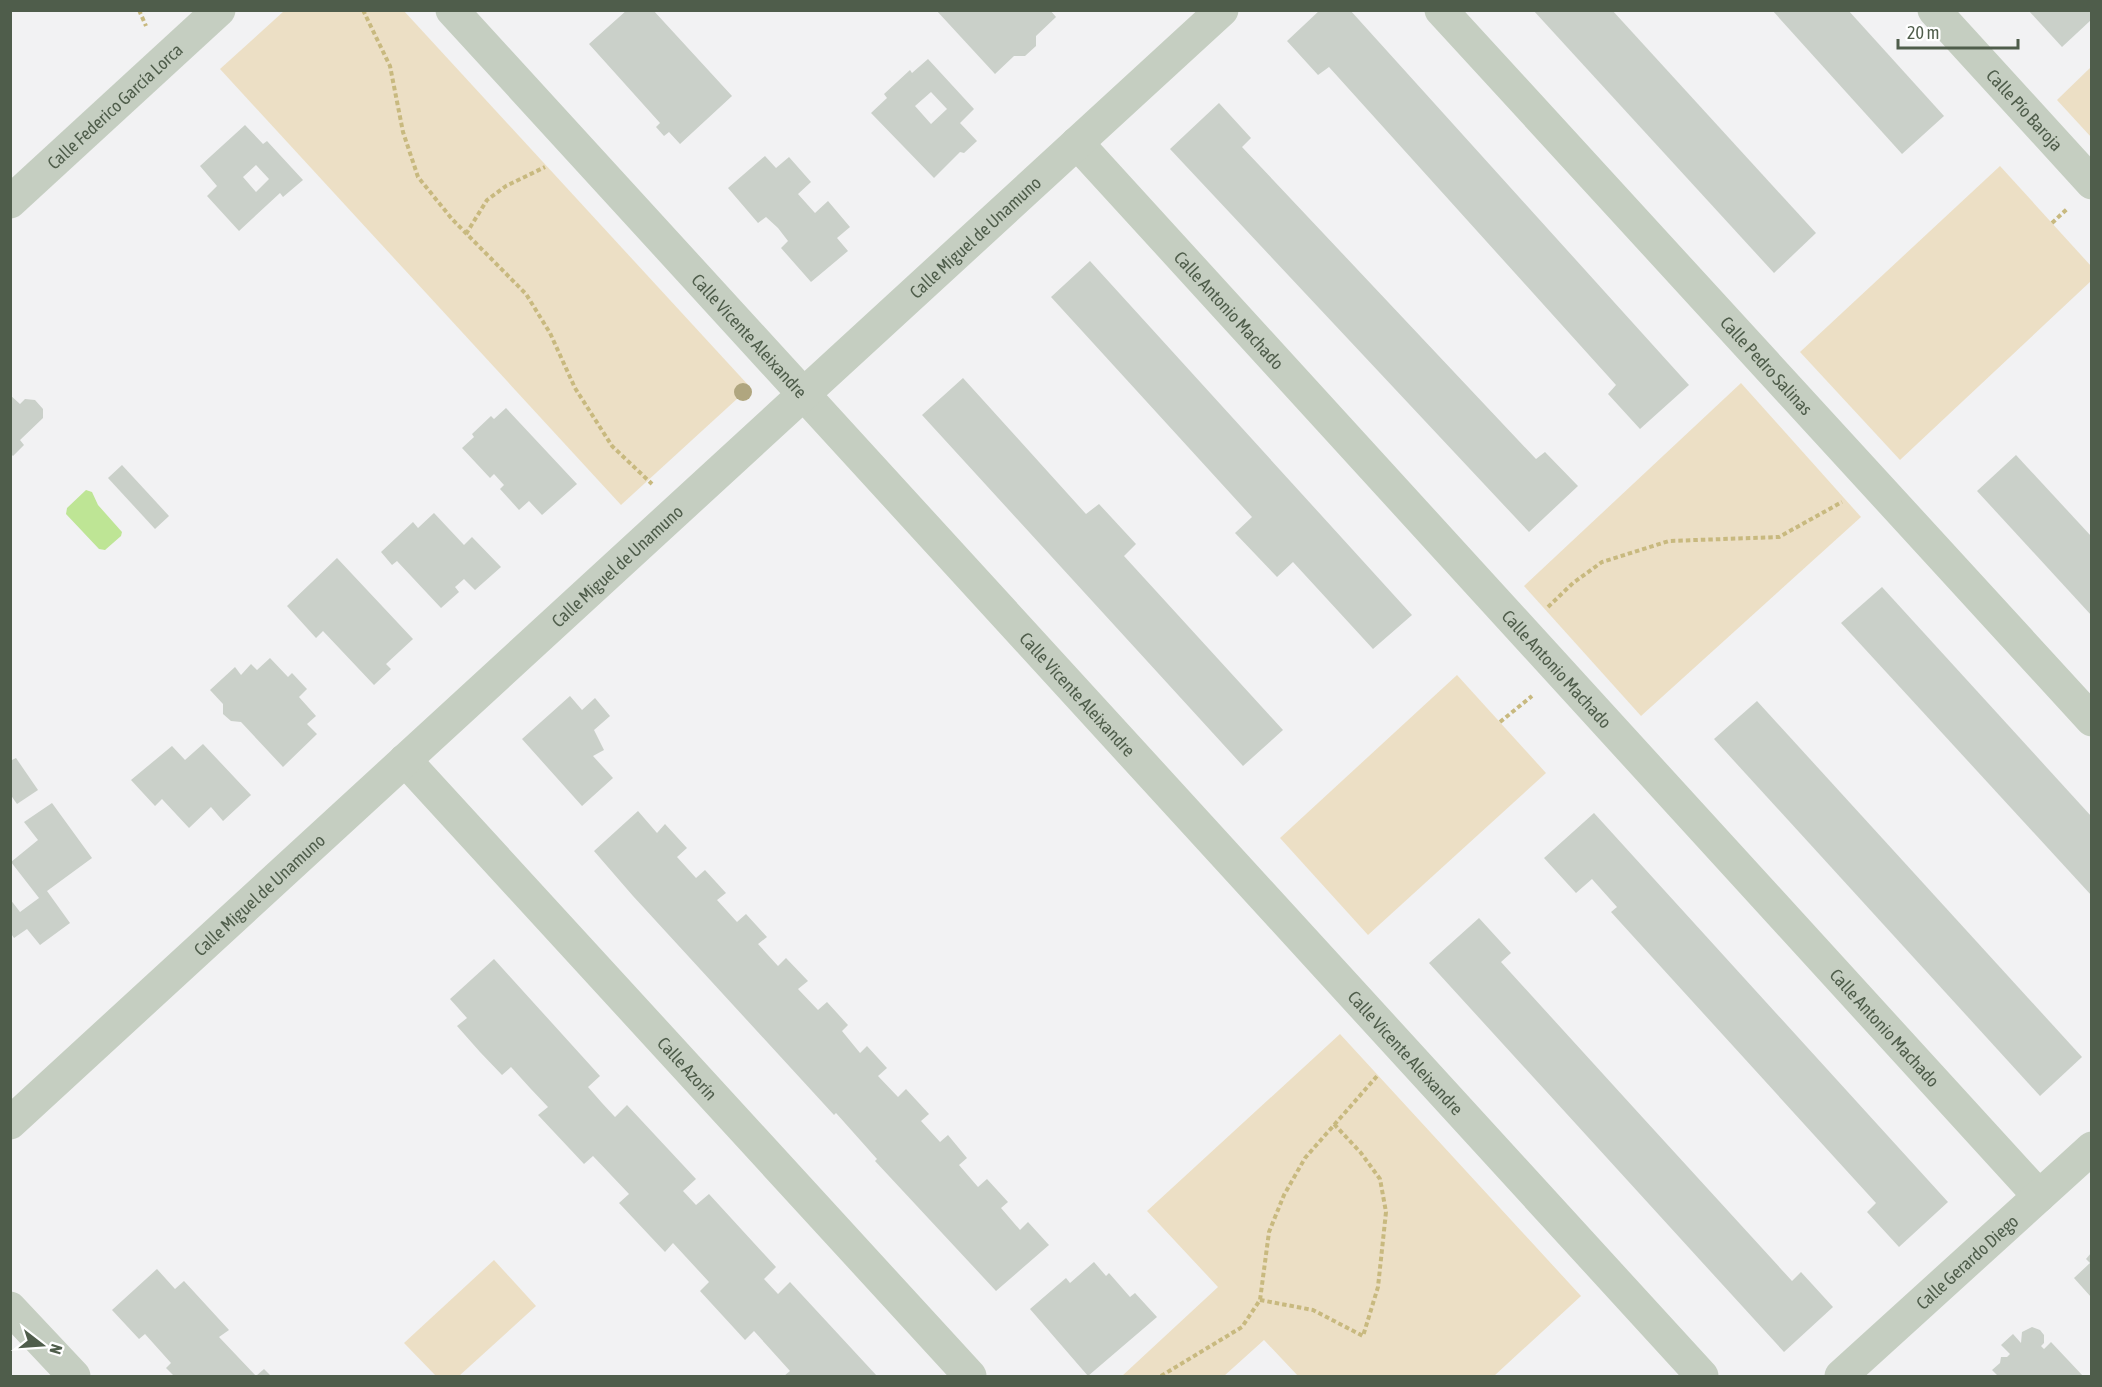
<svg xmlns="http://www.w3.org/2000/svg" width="2102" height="1387" font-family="'Asap Condensed',sans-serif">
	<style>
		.green { fill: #ecdfc5 }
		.water { fill: #bee595 }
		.building { fill: #cad0c9; fill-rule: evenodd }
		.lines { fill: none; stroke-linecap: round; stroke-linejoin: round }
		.path { stroke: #c8b97f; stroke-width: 4; stroke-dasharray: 4.5 3; stroke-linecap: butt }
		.street { stroke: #c5cec1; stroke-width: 33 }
		.tree { fill: #b0a67f }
		.labels { text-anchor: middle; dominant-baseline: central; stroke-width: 4.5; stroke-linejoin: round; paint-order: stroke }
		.street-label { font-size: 18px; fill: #4f5d4b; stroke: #fff }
	</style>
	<rect width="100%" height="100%" fill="#f2f2f3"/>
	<!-- green -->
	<g class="green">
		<polygon points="284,11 404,11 750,387 621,505 220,69"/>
		<polygon points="2091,67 2091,137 2057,100"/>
		<polygon points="2000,166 2091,266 2091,281 1900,460 1800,352"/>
		<polygon points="1741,383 1861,517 1641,716 1524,586"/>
		<polygon points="1457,675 1546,773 1368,935 1280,838"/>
		<polygon points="1340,1034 1581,1296 1494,1376 1298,1376 1264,1340 1224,1376 1122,1376 1218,1287 1147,1211"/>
		<polygon points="494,1260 536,1306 459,1376 436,1376 404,1343"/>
	</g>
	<!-- water -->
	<polygon class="water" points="86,490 92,492 98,505 122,532 121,536 105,550 99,549 66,514 67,508"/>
	<!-- building -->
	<g class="building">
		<polygon points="627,10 653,10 732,96 680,144 669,132 664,136 656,127 660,123 589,44"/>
		<polygon points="936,10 1050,10 1056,17 1036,36 1036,46 1025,56 1014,56 995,74"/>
		<polygon points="1320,10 1350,10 1689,385 1640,429 1608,394 1616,385 1329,67 1318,75 1287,41"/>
		<polygon points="1533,10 1612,10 1816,233 1774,273"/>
		<polygon points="1772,10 1848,10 1944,116 1902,154"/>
		<polygon points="2028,10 2091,10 2091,20 2062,47"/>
		<path d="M928 59 974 109 960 123 977 141 964 153 960 152 934 178 871 113 887 98 884 94 910 70 912 73ZM931 92 947 109 931 124 915 106Z"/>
		<polygon points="1219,103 1251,138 1242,147 1536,459 1545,452 1578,486 1529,532 1170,149"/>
		<path d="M245 125 263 144 267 141 303 180 283 197 280 193 239 231 207 196 217 186 200 166ZM256 165 269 179 256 192 243 177Z"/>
		<polygon points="765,156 776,168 789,157 811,182 798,194 815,213 828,201 850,227 837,238 848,251 811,282 781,248 788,241 778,228 766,217 758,223 728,188"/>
		<polygon points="1090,261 1412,615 1373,649 1293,562 1277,577 1235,533 1252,517 1051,297"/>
		<polygon points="963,378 1086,514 1099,504 1136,544 1124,556 1283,730 1243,766 922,415"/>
		<polygon points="10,395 20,404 25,399 35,400 43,409 43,418 20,440 24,445 13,456 10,453"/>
		<polygon points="506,408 577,484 542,515 529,501 519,510 500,489 504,485 494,474 490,478 462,448 474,437 472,434 491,416 494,419"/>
		<polygon points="2016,455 2091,536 2091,615 1977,491"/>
		<polygon points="122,465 169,516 155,529 108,478"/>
		<polygon points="434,513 464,545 472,537 501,567 475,590 464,579 455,587 459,592 441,608 397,561 392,565 381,552 413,522 418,528"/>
		<polygon points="337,558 413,639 386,664 391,669 374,685 323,631 316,638 287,606"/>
		<polygon points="1882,587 2091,816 2091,895 1841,623"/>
		<polygon points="270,658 288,677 292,673 307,689 299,697 316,716 307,724 317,734 283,767 241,722 231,721 223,714 223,704 210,690 235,667 241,675 251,664 257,670"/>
		<polygon points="570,696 582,710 595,698 610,716 594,730 604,750 593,756 613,778 582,806 522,739"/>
		<polygon points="1757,701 2082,1057 2040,1096 1714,739"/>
		<polygon points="203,744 251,795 223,821 211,807 189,828 162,799 155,806 131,780 172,746 185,760"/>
		<polygon points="16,758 38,790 17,804 10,794 10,761"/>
		<polygon points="52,803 92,858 47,891 70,923 40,945 27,929 14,938 10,932 10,899 20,912 39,898 11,862 38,840 24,822"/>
		<polygon points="638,811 657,833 665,824 687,848 677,857 696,878 705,870 726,893 717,900 737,922 746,914 767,937 758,944 778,966 786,958 808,981 798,989 818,1010 827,1002 848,1025 842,1031 860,1053 867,1046 887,1068 878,1076 898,1097 906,1089 929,1114 921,1121 940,1142 948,1135 967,1158 959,1165 978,1187 987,1179 1008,1202 1001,1208 1020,1230 1028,1222 1049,1245 996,1291 875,1161 877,1159 836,1113 834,1115 633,896 594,851"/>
		<polygon points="1594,813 1948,1202 1899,1247 1867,1212 1876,1203 1611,912 1617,907 1592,879 1576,893 1544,858"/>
		<polygon points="1479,918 1511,953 1501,962 1644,1119 1792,1281 1801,1272 1833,1307 1784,1352 1429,963"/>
		<polygon points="494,959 600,1076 588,1087 602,1103 615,1117 627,1105 696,1179 683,1191 696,1205 709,1194 776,1267 764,1279 778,1294 790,1282 877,1376 784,1376 790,1371 754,1331 745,1340 700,1291 709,1282 673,1243 665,1252 619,1203 629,1194 593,1156 584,1164 538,1115 548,1107 530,1088 511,1067 502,1075 480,1052 457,1026 467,1018 450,999"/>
		<polygon points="2091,1253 2091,1297 2074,1278 2090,1263 2086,1259"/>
		<polygon points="1094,1262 1106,1276 1109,1273 1130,1297 1135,1293 1157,1317 1088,1376 1030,1309 1066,1278 1070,1283"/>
		<polygon points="157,1269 175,1289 184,1281 229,1330 219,1337 256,1376 174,1376 166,1368 171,1363 145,1334 139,1339 112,1310"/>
		<polygon points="2032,1327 2040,1330 2044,1335 2044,1343 2041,1346 2044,1349 2051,1342 2083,1376 1998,1376 1992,1370 2000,1363 2001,1357 2007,1357 2010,1354 2001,1345 2013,1334 2021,1343 2022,1332"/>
		<polygon points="264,1369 271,1376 256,1376"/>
	</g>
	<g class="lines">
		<!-- path -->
		<g class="path">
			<polyline points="139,10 146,26"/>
			<polyline points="363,10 390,66 403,132 418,177 452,219 526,294 550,333 575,388 612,446 652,484"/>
			<polyline points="2052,223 2067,209"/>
			<polyline points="466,234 487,200 506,186 545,167"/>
			<polyline points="1548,607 1573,583 1602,562 1669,541 1779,537 1842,502"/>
			<polyline points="1500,722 1532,696"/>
			<polyline points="1260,1300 1313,1310 1363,1336 1378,1287 1386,1212 1380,1179 1361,1153 1334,1124"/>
			<polyline points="1161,1376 1242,1327 1260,1300 1269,1232 1284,1195 1305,1158 1378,1075"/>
		</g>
		<!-- street -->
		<g class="street">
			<path id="s1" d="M452 10 1702 1376"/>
			<path id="s2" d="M1441 10 2092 720"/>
			<path id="s3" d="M1934 10 2092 183"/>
			<path id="s4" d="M1077 143 2039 1196"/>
			<path id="s5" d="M10 202 219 10"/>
			<path id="s6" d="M405 760 970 1376"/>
			<path id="s7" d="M10 1123 1222 10"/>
			<polyline points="10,1308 74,1376"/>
			<path id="s8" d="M1841 1376 2092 1148"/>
		</g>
	</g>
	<!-- trees -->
	<circle class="tree" cx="743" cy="392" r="9"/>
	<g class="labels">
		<!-- street labels -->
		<g class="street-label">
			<text stroke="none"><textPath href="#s5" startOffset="142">Calle Federico García Lorca</textPath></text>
			<text stroke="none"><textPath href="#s3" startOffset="135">Calle Pío Baroja</textPath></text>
			<text stroke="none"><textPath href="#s7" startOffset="1310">Calle Miguel de Unamuno</textPath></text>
			<text stroke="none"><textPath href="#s4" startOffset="226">Calle Antonio Machado</textPath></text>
			<text stroke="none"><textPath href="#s1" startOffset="441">Calle Vicente Aleixandre</textPath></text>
			<text stroke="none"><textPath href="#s2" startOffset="482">Calle Pedro Salinas</textPath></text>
			<text stroke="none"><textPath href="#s7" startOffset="824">Calle Miguel de Unamuno</textPath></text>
			<text stroke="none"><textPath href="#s4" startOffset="712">Calle Antonio Machado</textPath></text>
			<text stroke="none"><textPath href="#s1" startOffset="927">Calle Vicente Aleixandre</textPath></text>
			<text stroke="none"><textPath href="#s7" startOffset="338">Calle Miguel de Unamuno</textPath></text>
			<text stroke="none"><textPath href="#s4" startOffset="1198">Calle Antonio Machado</textPath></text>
			<text stroke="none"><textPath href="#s1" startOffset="1413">Calle Vicente Aleixandre</textPath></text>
			<text stroke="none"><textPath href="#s6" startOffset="418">Calle Azorín</textPath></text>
			<text stroke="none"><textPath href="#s8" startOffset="170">Calle Gerardo Diego</textPath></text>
		</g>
	</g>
	<!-- border -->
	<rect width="2102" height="1387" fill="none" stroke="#4f5d4b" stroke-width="24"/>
	<!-- north arrow -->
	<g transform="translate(42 1345) rotate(107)" stroke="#ffffff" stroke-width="4.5" paint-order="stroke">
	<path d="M0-4.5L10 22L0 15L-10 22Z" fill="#4f5d4b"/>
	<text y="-9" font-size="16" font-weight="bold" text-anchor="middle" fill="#4f5d4b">N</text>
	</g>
	<!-- scale -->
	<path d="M1898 39v9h120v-9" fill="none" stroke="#4f5d4b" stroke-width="3"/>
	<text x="1907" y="39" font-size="18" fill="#4f5d4b" stroke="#ffffff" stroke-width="4.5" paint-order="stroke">20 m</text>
</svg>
